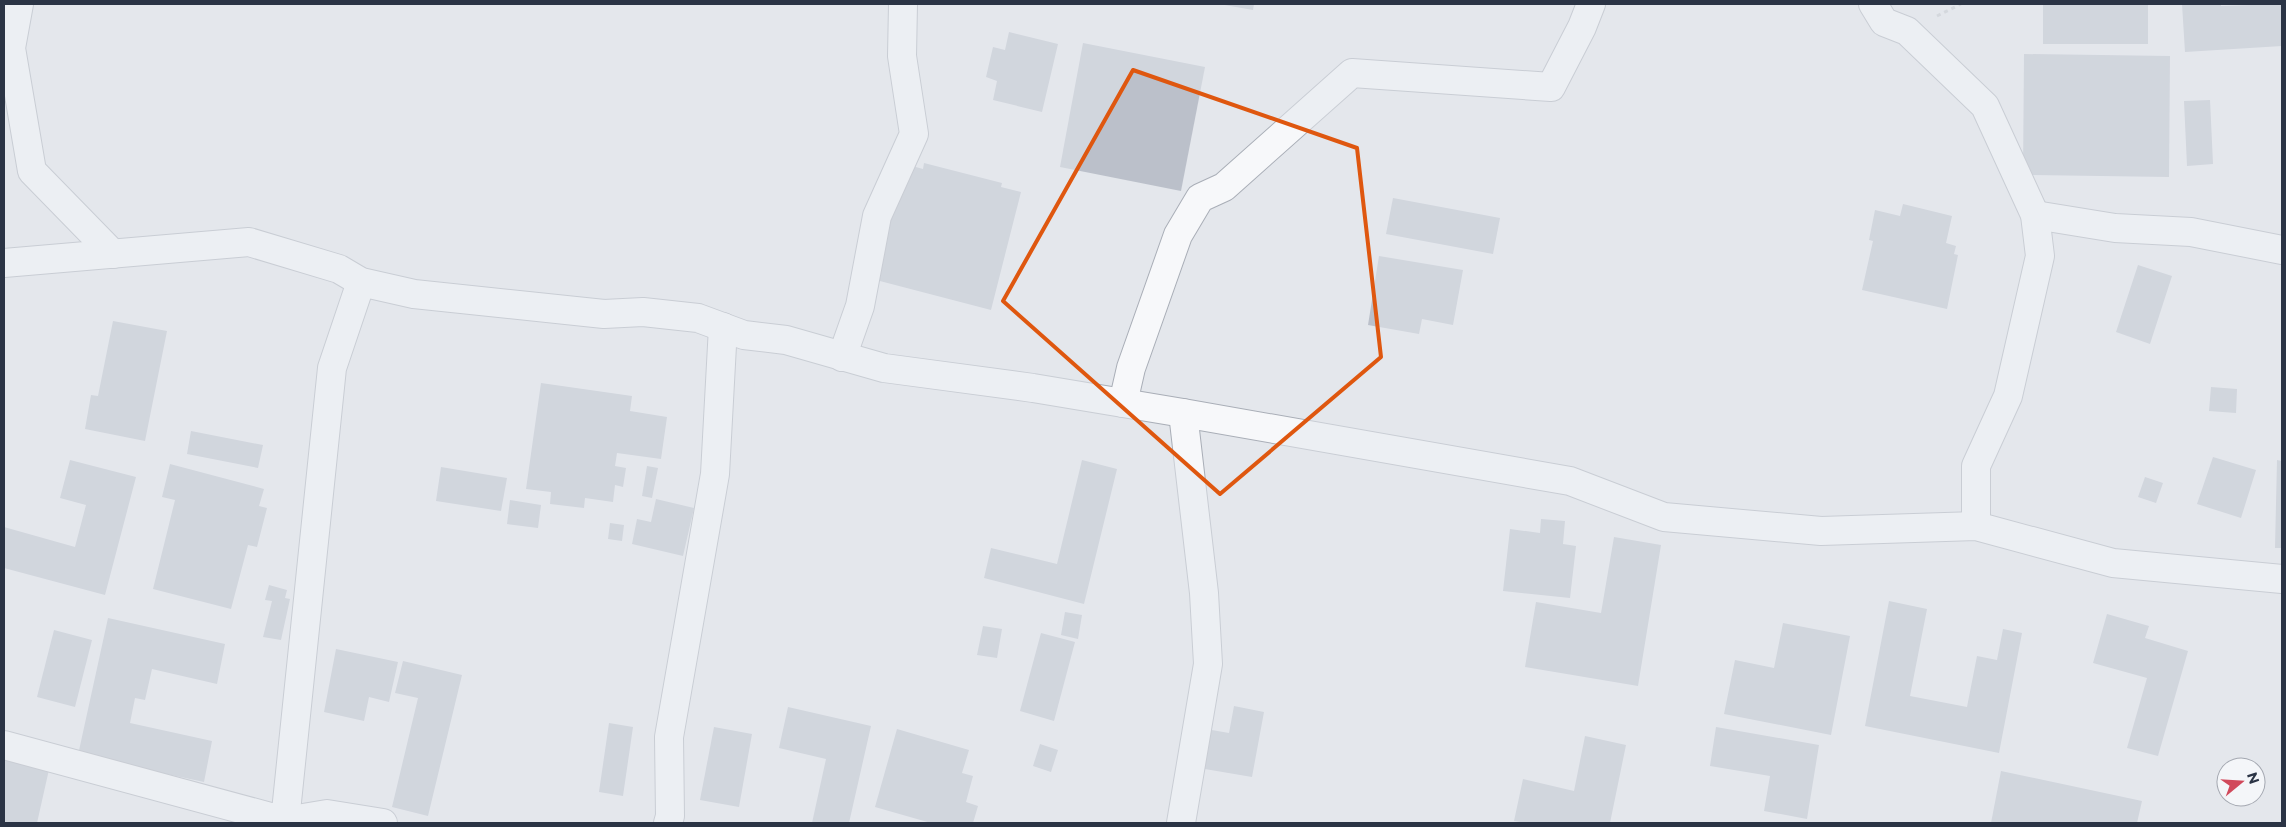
<svg xmlns="http://www.w3.org/2000/svg" width="2286" height="827" font-family="Montserrat,sans-serif">
	<style>
		.building { fill: #bbc0ca }
		.lines { fill: none; stroke-linecap: round; stroke-linejoin: round }
		.street-casing { stroke: #a9aeb7; stroke-width: 30 }
		.path { stroke: #c2c5cb; stroke-width: 3; stroke-dasharray: 4 4; stroke-linecap: butt }
		.street { stroke: #f7f8fa; stroke-width: 28 }
		.marked { fill: none; stroke: #df570f; stroke-width: 4; stroke-linejoin: round }
	</style>
	<rect width="100%" height="100%" fill="#e4e7ec"/>
	<!-- building -->
	<g class="building">
		<polygon points="1219,4 1254,4 1253,10"/>
		<rect x="2043" y="4" width="105" height="40"/>
		<polygon points="2182,4 2221,4 2221,6 2282,4 2282,46 2185,52"/>
		<polygon points="1009,32 1058,44 1042,112 993,100 997,81 986,77 993,47 1005,50"/>
		<polygon points="1083,43 1205,67 1181,191 1060,167"/>
		<polygon points="2024,54 2170,56 2169,177 2023,175"/>
		<polygon points="2210,100 2213,164 2187,166 2184,101"/>
		<polygon points="924,163 1002,183 1001,187 1021,192 991,310 876,280 905,164 923,169"/>
		<polygon points="1393,198 1500,218 1493,254 1386,234"/>
		<polygon points="1903,204 1952,216 1946,243 1956,246 1954,254 1958,255 1947,309 1862,290 1873,241 1869,240 1875,210 1900,216"/>
		<polygon points="1379,256 1463,270 1453,325 1422,319 1419,334 1368,325"/>
		<polygon points="2138,265 2172,276 2150,344 2116,332"/>
		<polygon points="113,321 167,331 145,441 85,429 91,395 98,396"/>
		<polygon points="541,383 632,396 630,411 667,417 661,459 617,453 615,466 626,468 623,487 615,485 613,502 585,498 584,508 550,504 551,492 526,489"/>
		<polygon points="2211,387 2237,389 2236,413 2209,411"/>
		<polygon points="191,431 263,445 258,468 187,454"/>
		<polygon points="2213,457 2256,470 2241,518 2197,504"/>
		<polygon points="70,460 136,477 105,595 4,568 4,527 75,547 86,505 60,498"/>
		<polygon points="1082,460 1117,469 1084,604 984,578 991,548 1057,564"/>
		<polygon points="2277,460 2282,461 2282,548 2275,548"/>
		<polygon points="170,464 264,489 259,506 267,508 257,547 248,545 231,609 153,589 175,500 162,497"/>
		<polygon points="647,466 658,468 652,498 642,496"/>
		<polygon points="441,467 507,478 501,511 436,501"/>
		<polygon points="2145,477 2163,483 2156,503 2138,497"/>
		<polygon points="656,499 694,508 683,556 632,544 637,519 651,522"/>
		<polygon points="510,500 541,505 538,528 507,524"/>
		<polygon points="1541,519 1565,521 1563,544 1576,546 1570,598 1503,591 1510,529 1540,533"/>
		<polygon points="610,523 624,525 622,541 608,539"/>
		<polygon points="1614,537 1661,545 1638,686 1525,667 1536,602 1601,613"/>
		<polygon points="269,585 287,590 285,598 290,599 281,640 263,637 272,601 265,600"/>
		<polygon points="1889,601 1927,609 1910,696 1967,707 1977,656 1997,660 2003,629 2022,633 1999,753 1865,726"/>
		<polygon points="1065,612 1082,615 1078,639 1061,635"/>
		<polygon points="2107,614 2149,626 2145,638 2188,651 2158,756 2127,748 2147,678 2093,663"/>
		<polygon points="108,618 225,644 217,684 152,669 145,700 135,698 130,723 212,741 204,782 78,755"/>
		<polygon points="1783,623 1850,636 1831,735 1724,714 1735,660 1774,668"/>
		<polygon points="983,626 1002,629 997,658 977,655"/>
		<polygon points="54,630 92,640 75,707 37,697"/>
		<polygon points="1041,633 1075,642 1054,721 1020,711"/>
		<polygon points="336,649 398,662 389,702 369,697 364,721 324,712"/>
		<polygon points="403,661 462,675 428,816 392,807 418,698 395,693"/>
		<polygon points="1234,706 1264,712 1252,777 1199,768 1206,729 1229,733"/>
		<polygon points="788,707 871,726 849,823 812,823 826,759 779,748"/>
		<polygon points="609,723 633,727 623,796 599,792"/>
		<polygon points="714,727 752,734 739,807 700,800"/>
		<polygon points="1716,727 1819,745 1807,819 1764,811 1770,776 1710,766"/>
		<polygon points="897,729 969,750 962,773 973,776 966,802 978,806 973,823 931,823 875,807"/>
		<polygon points="1585,736 1626,745 1610,823 1526,823 1514,821 1523,779 1574,791"/>
		<polygon points="1040,744 1058,750 1051,772 1033,766"/>
		<polygon points="4,754 50,765 37,823 4,823"/>
		<polygon points="2001,771 2142,801 2137,823 1991,823"/>
	</g>
	<g class="lines">
		<defs>
			<g id="street">
				<polyline points="19,4 11,48 32,171 113,254"/>
				<polyline points="1873,4 1884,22 1907,31 1985,106 2035,215 2040,256 2008,396 1976,466 1976,526"/>
				<polyline points="2035,215 2115,228 2191,232 2282,250"/>
				<polyline points="4,263 249,242 339,269 361,282 414,294 604,314 643,312 698,318 744,335 786,340 884,368 1033,388 1183,413"/>
				<polyline points="842,357 860,306 877,216 914,134 902,56 903,4"/>
				<polyline points="1123,403 1131,368 1178,235 1200,198 1224,187 1352,73 1551,87 1582,27 1591,4"/>
				<polyline points="4,745 285,821 332,368 361,282"/>
				<polyline points="282,823 285,821 327,814 383,823"/>
				<polyline points="668,823 670,816 669,737 715,474 723,327"/>
				<polyline points="1181,823 1208,664 1204,593 1183,413 1570,481 1664,517 1821,531 1976,526 2113,563 2282,579"/>
			</g>
		</defs>
		<!-- street casing -->
		<use href="#street" class="street-casing"/>
		<!-- path -->
		<polyline class="path" points="1937,16 1961,4"/>
		<!-- street -->
		<use href="#street" class="street"/>
	</g>
	<!-- marked area -->
	<path d="M0 0H2286V827H0ZM1133 70 1357 148 1381 357 1220 494 1003 301Z" fill="#e4e7ec" fill-opacity=".55" fill-rule="evenodd"/>
	<path class="marked" d="M1133 70 1357 148 1381 357 1220 494 1003 301Z"/>
	<!-- border -->
	<rect width="2286" height="827" fill="none" stroke="#2b3445" stroke-width="10"/>
	<!-- north arrow -->
	<g transform="translate(2241 782) rotate(72)"><circle r="24" fill="#f4f6f9" stroke="#a4a8b1"/>
	<path d="M0-4L9 19L0 12L-9 19Z" fill="#d1495b"/>
	<text y="-8" font-size="14" font-weight="bold" text-anchor="middle" fill="#2b3445">N</text>
	</g>
</svg>
